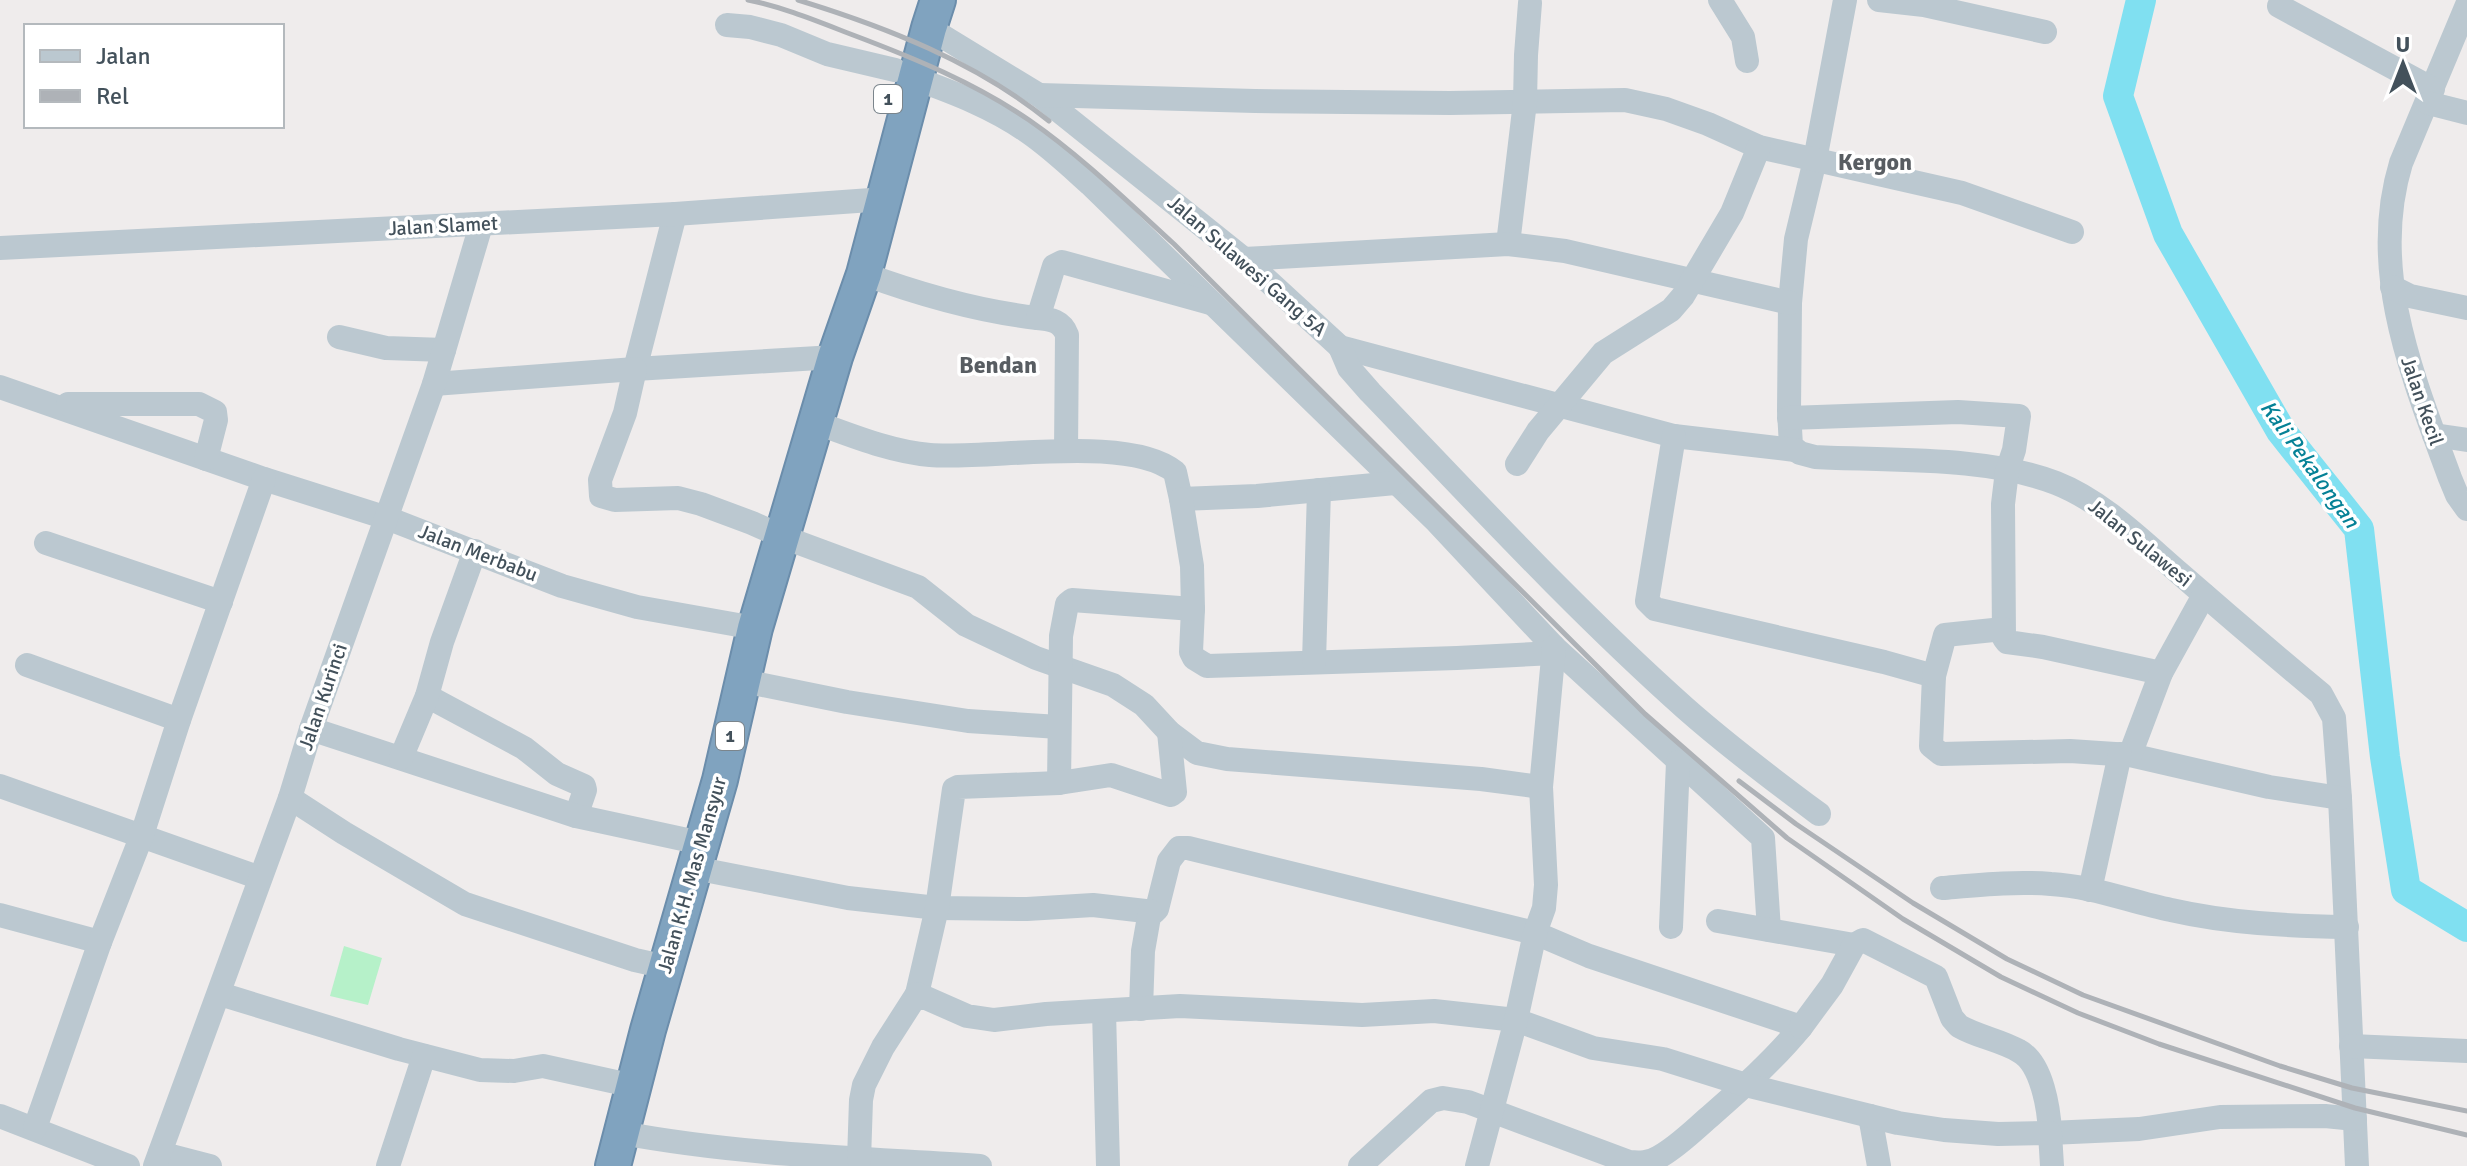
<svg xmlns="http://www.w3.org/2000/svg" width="2467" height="1166" font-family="Signika,sans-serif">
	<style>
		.green { fill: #b6f1c9 }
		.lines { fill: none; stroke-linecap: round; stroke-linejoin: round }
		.river { stroke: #80e0f1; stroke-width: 30 }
		.highway-casing { stroke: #6b8dab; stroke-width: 38 }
		.minor { stroke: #bbc8d0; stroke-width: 24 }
		.highway { stroke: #80a3bf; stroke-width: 34 }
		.rail { stroke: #aeb2b7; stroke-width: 5 }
		.labels { text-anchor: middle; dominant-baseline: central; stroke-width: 7; stroke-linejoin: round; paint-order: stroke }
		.shield { fill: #fff; stroke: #7b858c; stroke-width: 2 }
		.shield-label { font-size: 18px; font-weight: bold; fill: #43515b }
		.street-label { font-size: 20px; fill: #43515b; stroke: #fff }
		.water-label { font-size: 22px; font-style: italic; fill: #058196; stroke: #fff }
		.quarter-label { font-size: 24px; font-weight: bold; fill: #585d62; stroke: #fff }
	</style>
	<rect width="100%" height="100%" fill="#efecec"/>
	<!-- green -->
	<polygon class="green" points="344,946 382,958 368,1005 330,996"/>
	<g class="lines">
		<!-- river -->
		<polyline class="river" points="2141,0 2118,96 2168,234 2281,431 2359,529 2385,757 2406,890 2467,927"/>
		<defs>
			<polyline id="highway" points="613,1166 648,1030 720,780 755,628 835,357 864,274 929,28 938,0"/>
		</defs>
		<!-- highway casing -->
		<use href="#highway" class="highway-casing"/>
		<!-- minor -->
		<g class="minor">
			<polyline points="1720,0 1743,37 1747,61"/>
			<path d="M1845 0 1815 160 1796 239 1790 303 1789 411 1791 446 1800 453 1815 457C1890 461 1986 456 2056 483 2102 501 2141 540 2178 572 2225 613 2273 654 2321 694L2334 718 2340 798 2357 1166"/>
			<polyline points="1879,0 1924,5 2045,32"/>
			<path d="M2467 5 2401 163C2368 271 2413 377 2450 478L2457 495 2467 509"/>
			<polyline points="2279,6 2433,89"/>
			<polyline points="727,25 750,27 781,35 827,54 895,70"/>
			<polyline points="929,28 1039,95 1244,259 1340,347 1674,436 1795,450"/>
			<path d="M916 79C955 93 994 108 1028 132 1050 147 1070 166 1090 184L1437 522 1554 647 1763 838 1769 930"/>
			<polyline points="1039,95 1255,101 1450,103 1625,100 1666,109 1708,124 1759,147 1962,193 2072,232"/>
			<polyline points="2428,103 2467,113"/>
			<polyline points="675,214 635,369 835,357"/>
			<polyline points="1508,244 1525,102 1526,55 1530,3"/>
			<polyline points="0,248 675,214 885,199"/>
			<polyline points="1244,259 1508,244 1565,251 1790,303"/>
			<path d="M864 274C921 295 977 311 1037 318 1051 319 1062 321 1067 335L1066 451"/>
			<polyline points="2392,287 2410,296 2467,308"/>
			<polyline points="1038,318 1054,266 1062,262 1210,303"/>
			<polyline points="339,337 386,348 444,350"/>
			<path d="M1340 347 1349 368 1370 392C1473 499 1574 609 1685 708 1728 746 1773 780 1819 814"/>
			<polyline points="434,384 635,369 625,413 600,480 601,496 615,500 678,498 701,504 752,523 783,537 918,587 966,625 1036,658 1113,685 1144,705 1169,732 1197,753 1227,759 1481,779 1541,787"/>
			<polyline points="0,387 264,479 387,518 562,586 637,607 755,628"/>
			<polyline points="68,404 199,404 215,412 216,420 206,459"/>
			<polyline points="1789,418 1958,412 2019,416 2014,450 2007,471 2003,504 2004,638 2007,642 2043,647 2161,673"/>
			<path d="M817 423C853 436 892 452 930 455 990 460 1129 434 1175 472L1181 499 1257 496 1395 483"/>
			<polyline points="2434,435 2467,440"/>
			<polyline points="1674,436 1647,601 1655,609 1884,662 1934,676 1931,746 1941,754 2070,751 2130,755 2269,787 2340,798"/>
			<polyline points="1517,464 1538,431 1603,353 1671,310 1683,296 1732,213 1759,147"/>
			<polyline points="46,543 221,602"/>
			<polyline points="1193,609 1191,652 1194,658 1207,666 1457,658 1554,653"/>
			<polyline points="1314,662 1319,490"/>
			<polyline points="27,665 179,720"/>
			<polyline points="1934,676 1945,635 2003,629"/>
			<polyline points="743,681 847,702 968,721 1059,727"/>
			<polyline points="427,696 524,748 557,774 584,786 585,790 576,816"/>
			<polyline points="311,729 576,816 701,843"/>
			<polyline points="2130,755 2161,673 2204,595"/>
			<polyline points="401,758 427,696 442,642 475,551"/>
			<polyline points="1059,783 1061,636 1067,604 1072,600 1193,609 1192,566 1181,499"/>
			<polyline points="0,786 260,878"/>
			<polyline points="290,798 344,833 465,904 635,960 666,967"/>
			<path d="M694 868 848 898 937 908 1027 909 1093 905 1154 912 1157 909 1169 861 1179 848H1188L1535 933 1589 956 1801 1027C1773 1061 1741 1089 1708 1118 1692 1132 1677 1147 1659 1157 1649 1163 1640 1163 1629 1162L1468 1102 1443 1098 1431 1101 1360 1166"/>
			<path d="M1942 888C1978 885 2015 881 2051 884 2092 886 2131 902 2171 910 2228 923 2288 926 2347 927"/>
			<polyline points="2090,890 2120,754"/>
			<polyline points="0,915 100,942"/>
			<polyline points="1718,921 1854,945"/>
			<polyline points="1671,927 1678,762"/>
			<polyline points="220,994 399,1049 480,1070 514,1071 543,1066 634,1086"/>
			<polyline points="917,994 937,908 954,789 958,787 1059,783 1111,775 1171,795 1175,792 1169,732"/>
			<polyline points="1141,1009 1143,951 1150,911"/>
			<polyline points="1104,1011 1108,1166"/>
			<path d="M1801 1027 1832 985 1854 945 1863 940 1936 977 1952 1018 1959 1026C1978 1037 2000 1040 2019 1051 2042 1063 2049 1109 2050 1133L2139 1129 2220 1117 2325 1116 2355 1119"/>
			<polyline points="2351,1046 2467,1051"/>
			<polyline points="0,1116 128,1166"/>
			<polyline points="1870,1116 1879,1166"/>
			<polyline points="35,1128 100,942 142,835 179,720 264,479"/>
			<path d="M622 1133C740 1155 859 1158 980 1166"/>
			<polyline points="160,1153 210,1166"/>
			<polyline points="859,1160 861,1100 864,1085 883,1047 917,994 967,1016 994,1020 1046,1014 1180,1006 1362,1015 1434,1011 1516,1020 1593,1048 1663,1059 1746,1085 1898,1123 1944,1130 1998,1134 2050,1133 2052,1166"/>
			<polyline points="155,1166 290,798 311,729 434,384 481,225"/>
			<polyline points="388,1166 424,1056"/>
			<polyline points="1477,1166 1516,1020 1535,933 1544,908 1546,885 1541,787 1554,647"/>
		</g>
		<!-- highway -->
		<use href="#highway" class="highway"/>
		<!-- rail -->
		<g class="rail">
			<path d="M748 0C783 7 819 22 853 35 914 58 975 83 1029 120 1081 156 1127 201 1174 244L1645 714 1787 838 1903 919 2001 977 2078 1013 2159 1044 2355 1108 2467 1135"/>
			<path d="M798 0C886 27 976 62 1049 121"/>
			<polyline points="1739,781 1796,824 1913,903 2007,959 2083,995 2280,1066 2352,1088 2467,1111"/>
		</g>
	</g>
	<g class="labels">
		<!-- shield labels -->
		<g class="shield">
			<rect x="874" y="85" width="28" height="28" rx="6"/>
			<rect x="716" y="722" width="28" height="28" rx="6"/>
		</g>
		<g class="shield-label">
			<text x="888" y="99">1</text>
			<text x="730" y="736">1</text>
		</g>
		<!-- street labels -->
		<g class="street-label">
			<text transform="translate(443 226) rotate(-3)">Jalan Slamet</text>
			<text transform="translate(1247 266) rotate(41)">Jalan Sulawesi Gang 5A</text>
			<text transform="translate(2422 401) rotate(71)">Jalan Kecil</text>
			<text transform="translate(2140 543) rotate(39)">Jalan Sulawesi</text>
			<text transform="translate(478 553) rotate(21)">Jalan Merbabu</text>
			<text transform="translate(323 697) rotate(-71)">Jalan Kurinci</text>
			<text transform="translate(692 875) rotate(-74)">Jalan K.H. Mas Mansyur</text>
		</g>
		<!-- water labels -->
		<g class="water-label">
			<text transform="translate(2310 464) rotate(54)">Kali Pekalongan</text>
		</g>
		<!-- quarter labels -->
		<g class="quarter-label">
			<text x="1875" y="162">Kergon</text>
			<text x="998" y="365">Bendan</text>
		</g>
	</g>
	<!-- legend -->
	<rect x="24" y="24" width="260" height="104" fill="#ffffff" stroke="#b4b9bd" stroke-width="2"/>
	<rect x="40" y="50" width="40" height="12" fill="#bbc8d0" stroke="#b4b9bd" stroke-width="2"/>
	<text x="96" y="64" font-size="24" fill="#43515b">Jalan</text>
	<rect x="40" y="90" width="40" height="12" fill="#aeb2b7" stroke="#b4b9bd" stroke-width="2"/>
	<text x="96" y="104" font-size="24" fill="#43515b">Rel</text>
	<!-- north arrow -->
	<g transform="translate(2403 64)" stroke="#ffffff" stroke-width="6" paint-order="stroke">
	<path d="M0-6L14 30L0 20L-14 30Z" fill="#43515b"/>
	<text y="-12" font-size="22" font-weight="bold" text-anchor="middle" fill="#43515b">U</text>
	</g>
</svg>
